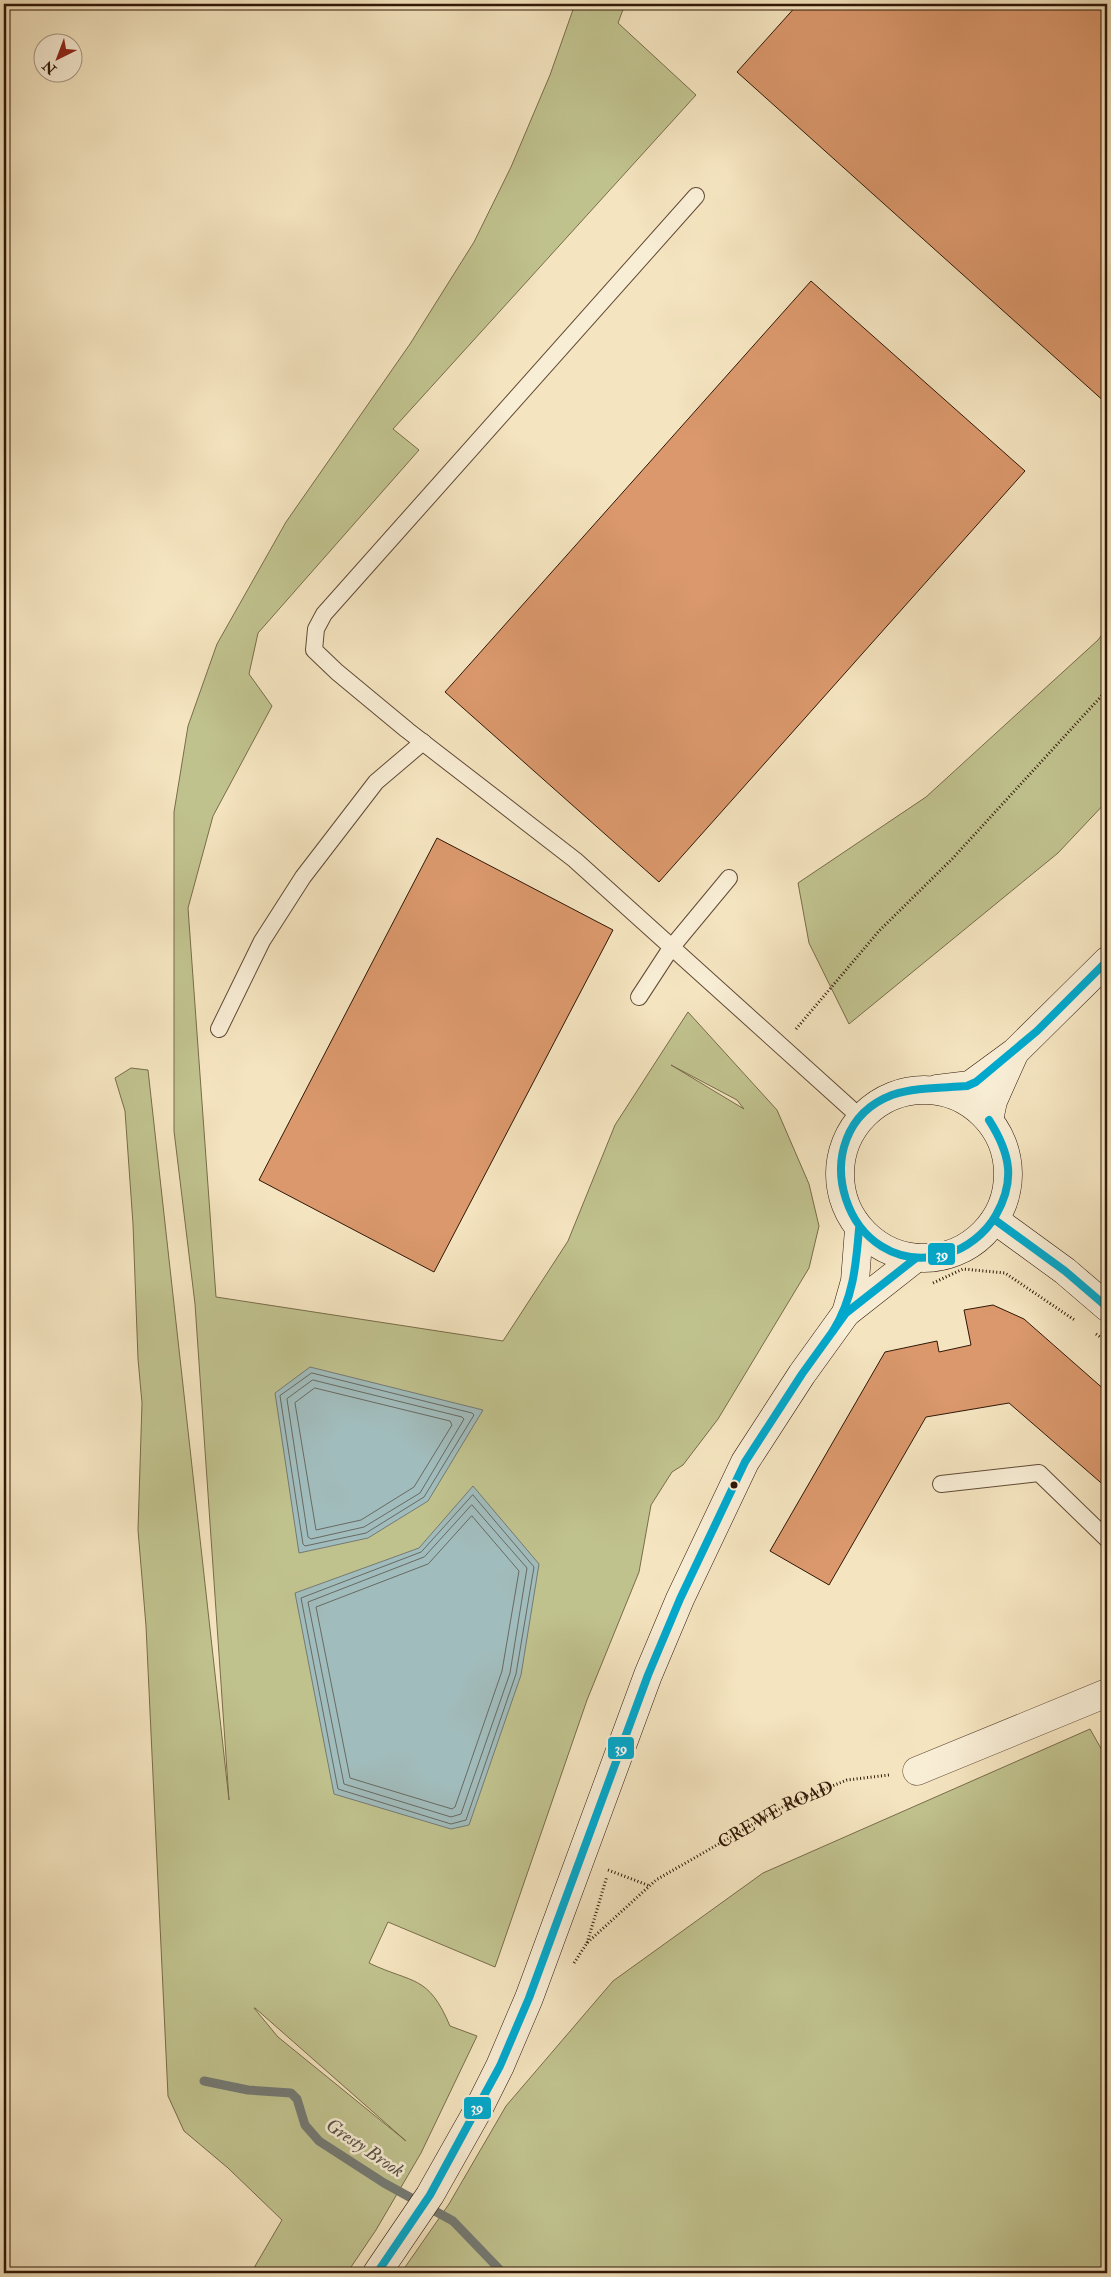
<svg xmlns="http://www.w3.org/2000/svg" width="1111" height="2277" font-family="'IM FELL Double Pica',serif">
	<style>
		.green { fill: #c0c28e; stroke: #786c4a; fill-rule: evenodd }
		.water { fill: #a1bcbc; stroke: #747a74 }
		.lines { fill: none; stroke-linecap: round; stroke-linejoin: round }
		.shore { stroke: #686a62; stroke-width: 1 }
		.stream { stroke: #747a74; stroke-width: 9 }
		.building { fill: #da986c; stroke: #301707 }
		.lane-casing { stroke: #614a35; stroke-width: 18 }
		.street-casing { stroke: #614a35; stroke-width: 29 }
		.secondary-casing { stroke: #301707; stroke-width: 29 }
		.path { stroke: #301707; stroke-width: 3; stroke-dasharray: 1 2.5; stroke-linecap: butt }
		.lane { stroke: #f8edd5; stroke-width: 16 }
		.street { stroke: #f8edd5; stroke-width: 28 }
		.secondary { stroke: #f8edd5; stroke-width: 28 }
		.bus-1-casing { stroke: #f8edd5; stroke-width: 11 }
		.bus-1 { stroke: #00a9ce; stroke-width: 8 }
		.bus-dot { fill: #301707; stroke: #f8edd5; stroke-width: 2 }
		.labels { text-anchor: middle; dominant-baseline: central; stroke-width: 5; stroke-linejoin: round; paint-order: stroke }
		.street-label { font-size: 18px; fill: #301707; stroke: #f8edd5 }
		.water-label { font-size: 19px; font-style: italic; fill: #585146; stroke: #f8edd5 }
		.line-badge { stroke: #f8edd5; stroke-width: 2 }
		.badge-label { font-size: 14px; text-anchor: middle; font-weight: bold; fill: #fff }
	</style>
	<rect width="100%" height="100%" fill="#f4e4bf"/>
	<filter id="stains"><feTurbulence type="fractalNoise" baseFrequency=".004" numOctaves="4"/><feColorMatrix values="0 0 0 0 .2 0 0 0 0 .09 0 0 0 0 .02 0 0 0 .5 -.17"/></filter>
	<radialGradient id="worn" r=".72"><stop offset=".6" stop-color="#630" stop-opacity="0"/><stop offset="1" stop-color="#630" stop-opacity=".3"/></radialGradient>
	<!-- green -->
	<g class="green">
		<path d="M575 4H625L618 23 696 95 393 429 419 450 258 633 249 674 272 706 213 816 188 908 216 1297 503 1341 568 1241 615 1125 688 1012 777 1110 809 1184 819 1226 809 1268 718 1419 683 1465 672 1472 651 1505 639 1572 587 1700 495 1967 388 1922 369 1963C413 1984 428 1974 450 2026L477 2036 421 2153 376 2230 347 2273H251L282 2220 228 2168 184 2131 168 2096 146 1626 138 1530 142 1403 138 1359 133 1224 125 1111 115 1078 131 1068 148 1070 229 1800 195 1304 174 1131V812L188 726 217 644 286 522 410 344 474 242 511 167 550 75ZM671 1065 737 1100 744 1109ZM254 2008H255L406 2141 278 2037Z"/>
		<polygon points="1107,628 1107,801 1058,853 849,1024 809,943 798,883 926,797 1098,640"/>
		<polygon points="1090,1729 1107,1759 1107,2273 401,2273 449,2204 506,2106 613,1981 763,1873"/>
	</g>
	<!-- water -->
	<g class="water">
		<polygon points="310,1367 483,1410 428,1501 368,1538 299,1553 275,1393"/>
		<polygon points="473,1486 539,1564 521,1675 469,1825 451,1829 334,1794 295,1593 419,1548"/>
	</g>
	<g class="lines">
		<!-- shore -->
		<g class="shore">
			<polygon points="312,1373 472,1413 474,1415 424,1497 366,1533 305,1546 303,1544 280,1396"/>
			<polygon points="313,1380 462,1417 464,1419 420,1493 364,1527 311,1539 308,1537 287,1399"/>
			<polygon points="315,1388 450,1421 452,1425 414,1487 361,1520 316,1530 295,1403"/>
			<polygon points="473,1495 534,1567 516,1674 466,1820 451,1824 338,1789 301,1598 421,1552"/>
			<polygon points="472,1505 527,1568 510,1673 461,1814 451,1817 344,1784 308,1602 424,1557"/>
			<polygon points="472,1516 519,1571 502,1671 455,1807 452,1809 350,1778 316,1607 428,1564"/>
		</g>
		<!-- stream -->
		<polyline class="stream" points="204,2081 248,2090 291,2093 297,2099 305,2125 319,2141 384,2183 453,2221 503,2273"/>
	</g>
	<!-- building -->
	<g class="building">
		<polygon points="798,4 1107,4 1107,404 737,72"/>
		<polygon points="811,281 1025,471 659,882 445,692"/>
		<polygon points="437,838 613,930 434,1272 259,1180"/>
		<polygon points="993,1305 1024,1319 1107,1392 1107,1488 1009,1403 926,1417 829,1585 770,1551 885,1352 937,1341 939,1352 971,1345 964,1310"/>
	</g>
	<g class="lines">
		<defs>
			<g id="lane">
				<polyline points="696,196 324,614 316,629 314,650 337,672 407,730 575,860 860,1117"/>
				<polyline points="639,997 671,948 729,878"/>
				<polyline points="219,1029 262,941 303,877 376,782 423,742"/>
				<polyline points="941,1484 1039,1473 1107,1539"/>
			</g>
			<polyline id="street" points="917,1771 1107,1693"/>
			<g id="secondary">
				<polyline points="937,1089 970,1085 1015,1052 1107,961"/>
				<circle cx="924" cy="1174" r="84"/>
				<polyline points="989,1120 993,1101 1014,1054"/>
				<polyline points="995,1220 1065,1271 1107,1307"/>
				<polyline points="846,1313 855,1281 859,1229"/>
				<polyline points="377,2273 430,2195 478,2110 500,2066 529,1998 648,1675 680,1599 745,1462 802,1374 846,1313 916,1258"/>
			</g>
		</defs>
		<!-- lane casing -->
		<use href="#lane" class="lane-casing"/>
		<!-- street casing -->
		<use href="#street" class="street-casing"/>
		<!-- secondary casing -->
		<use href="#secondary" class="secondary-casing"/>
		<!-- path -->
		<g class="path">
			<polyline points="796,1029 879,931 953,858 1107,690"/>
			<polyline points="933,1283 963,1269 1005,1273 1076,1321"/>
			<polyline points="1096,1334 1107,1342"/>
			<polyline points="608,1870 650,1886"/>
			<polyline points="587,1943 607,1876"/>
			<path id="s1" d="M574 1963 587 1943 656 1880 788 1804 847 1780 889 1775"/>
		</g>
		<!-- lane -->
		<use href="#lane" class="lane"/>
		<!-- street -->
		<use href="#street" class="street"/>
		<!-- secondary -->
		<use href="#secondary" class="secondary"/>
		<defs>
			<g id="bus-1">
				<path d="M989 1120C1010 1153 1016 1180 996 1215 986 1233 966 1249 946 1254 845 1283 798 1131 892 1095 915 1087 942 1088 967 1086L976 1082 1037 1031 1107 961"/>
				<polyline points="995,1220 1065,1271 1107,1307"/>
				<path d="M833 1331C853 1299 856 1266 859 1229"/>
				<polyline points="377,2273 430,2195 500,2066 529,1998 648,1675 680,1599 745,1462 802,1374 846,1313 916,1258"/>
			</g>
		</defs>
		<!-- bus-1 casing -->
		<use href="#bus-1" class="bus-1-casing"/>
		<!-- bus-1 -->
		<use href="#bus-1" class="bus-1"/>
	</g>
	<!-- markers -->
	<circle class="bus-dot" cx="734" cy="1485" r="4.5"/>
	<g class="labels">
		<!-- street labels -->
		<g class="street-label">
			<text stroke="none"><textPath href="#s1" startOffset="254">CREWE ROAD</textPath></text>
		</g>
		<!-- water labels -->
		<g class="water-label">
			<text transform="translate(365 2148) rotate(34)">Gresty Brook</text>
		</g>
	</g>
	<g class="line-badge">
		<rect x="927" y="1242" width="29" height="24" rx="5" fill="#00a9ce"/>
		<rect x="607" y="1736" width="28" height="24" rx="5" fill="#00a9ce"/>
		<rect x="463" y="2096" width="29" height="24" rx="5" fill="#00a9ce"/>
	</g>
	<g class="badge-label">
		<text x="942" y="1259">39</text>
		<text x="621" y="1753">39</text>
		<text x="477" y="2112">39</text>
	</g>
	<!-- margin -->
	<rect width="1111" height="2277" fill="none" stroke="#f4e4bf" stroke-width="20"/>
	<rect x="5" y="5" width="1101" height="2267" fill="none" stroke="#301707" stroke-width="2.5"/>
	<rect x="10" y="10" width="1091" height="2257" fill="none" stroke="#301707"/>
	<!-- north arrow -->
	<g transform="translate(58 58) rotate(222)"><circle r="24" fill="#f8edd5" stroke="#a89783"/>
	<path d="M0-4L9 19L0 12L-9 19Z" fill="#8f2418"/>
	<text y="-8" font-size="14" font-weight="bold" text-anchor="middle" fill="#301707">N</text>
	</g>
	<rect width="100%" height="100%" filter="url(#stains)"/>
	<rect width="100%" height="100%" fill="url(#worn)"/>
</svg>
